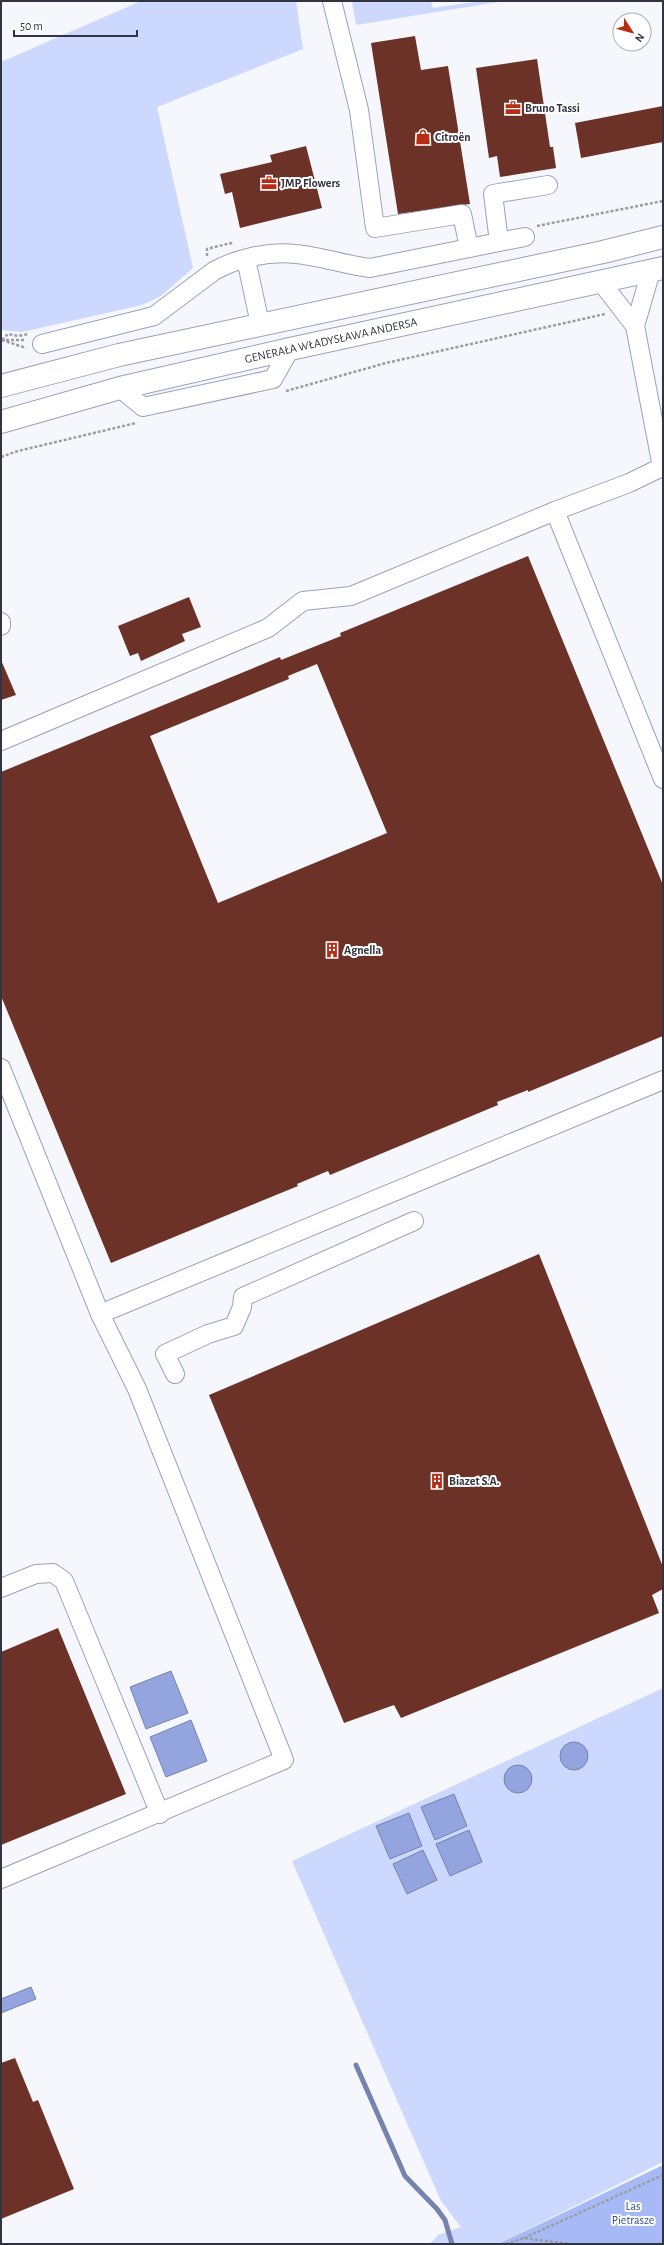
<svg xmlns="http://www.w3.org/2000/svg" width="664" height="2245" font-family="'Alegreya Sans',sans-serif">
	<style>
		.green { fill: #ccd8fe }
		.forest { fill: #a8baf6 }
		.water { fill: #93a4df; stroke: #7683af }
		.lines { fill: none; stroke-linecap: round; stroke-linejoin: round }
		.stream { stroke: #7683af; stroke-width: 5 }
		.building { fill: #6d3227; fill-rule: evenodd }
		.minor-casing { stroke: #99a2bc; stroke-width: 20 }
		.highway-casing { stroke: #99a2bc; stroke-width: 24 }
		.path { stroke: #9b9da5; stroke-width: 2.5; stroke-dasharray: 3 2; stroke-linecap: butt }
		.minor { stroke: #fff; stroke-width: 18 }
		.highway { stroke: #fff; stroke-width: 22 }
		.labels { text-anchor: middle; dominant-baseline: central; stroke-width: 4; stroke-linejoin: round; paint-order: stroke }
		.poi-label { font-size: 12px; font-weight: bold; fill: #323540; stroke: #fff; text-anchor: start }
		.street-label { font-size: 12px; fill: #323540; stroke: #fff }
		.park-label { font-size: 12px; fill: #3c4c93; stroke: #fff }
	</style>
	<rect width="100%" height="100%" fill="#f5f7fc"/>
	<!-- green -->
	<g class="green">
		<polygon points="141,1 296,1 303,49 157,107 193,268 161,296 142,305 22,332 1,330 1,62"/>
		<polygon points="352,1 431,1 433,8 480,1 505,1 356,25"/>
		<polygon points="663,1688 663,2162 498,2244 430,2244 438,2235 461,2227 441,2201 292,1861"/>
	</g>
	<!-- forest -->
	<polygon class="forest" points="663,2165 663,2244 498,2244"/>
	<!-- water -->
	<g class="water">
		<polygon points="171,1671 188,1713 146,1729 130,1687"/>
		<polygon points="191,1720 207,1761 166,1777 150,1737"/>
		<circle cx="574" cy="1756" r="14"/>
		<circle cx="518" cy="1779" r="14"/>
		<polygon points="454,1794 467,1826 435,1840 421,1807"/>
		<polygon points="409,1813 422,1846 390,1859 376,1826"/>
		<polygon points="469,1830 482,1862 450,1876 436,1844"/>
		<polygon points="423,1850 437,1880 407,1894 393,1864"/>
		<polygon points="31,1987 36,1999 1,2013 1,1999"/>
	</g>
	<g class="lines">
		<!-- stream -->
		<polyline class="stream" points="356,2065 405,2176 437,2209 445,2220 452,2244"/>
	</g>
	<!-- building -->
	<g class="building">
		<polygon points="415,36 421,70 448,66 470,204 398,214 371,43"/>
		<polygon points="537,59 550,147 553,147 556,168 500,177 497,156 489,158 476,68"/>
		<polygon points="663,106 663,142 581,158 575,123"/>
		<polygon points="306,146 322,208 240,228 232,192 225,194 220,174 272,162 270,155"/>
		<path d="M528 556 663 885V1036L528 1092V1090L497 1102 498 1105 330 1175 328 1171 297 1184 298 1186 111 1263 1 996V772L280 657 281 660 341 636 340 633ZM317 664 387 833 218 903 150 736 289 679 288 676Z"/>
		<polygon points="189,597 201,627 182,634 185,641 141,661 138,653 130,656 118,626"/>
		<polygon points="1,660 16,695 1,700"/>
		<polygon points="539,1254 663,1567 663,1589 652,1595 659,1613 401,1718 394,1705 344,1723 209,1395"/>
		<polygon points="58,1628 126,1794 1,1845 1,1652"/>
		<polygon points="15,2058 33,2102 38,2100 74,2189 1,2219 1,2063"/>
	</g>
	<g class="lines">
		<defs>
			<g id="minor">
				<polyline points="332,1 359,110 375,228 462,214 469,248"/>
				<polyline points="499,242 525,237"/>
				<polyline points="246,259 260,324"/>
				<polyline points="635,326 651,271"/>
				<path d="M42 344 154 316 214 271C237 258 269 251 295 254 320 256 345 265 370 268L499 242 493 194 548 185"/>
				<polyline points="120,388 143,407 273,379 290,349"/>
				<polyline points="555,511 663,779"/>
				<polyline points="1,622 1,626"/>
				<polyline points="1,741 268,628 303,601 351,596 555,511 629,483 662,467 635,326 601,282"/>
				<polyline points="1,1068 100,1314 137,1389 284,1760 1,1879"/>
				<polyline points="100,1314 663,1080"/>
				<polyline points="175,1374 165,1354 208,1334 234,1326 242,1307 243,1297 414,1221"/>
				<polyline points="1,1588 36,1574 53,1573 64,1581 160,1814"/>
			</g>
			<g id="highway">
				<polyline points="1,386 119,355 603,252 663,237"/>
				<path id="s1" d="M1 422 120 388 290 349 663 268"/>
			</g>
		</defs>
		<!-- minor casing -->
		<use href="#minor" class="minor-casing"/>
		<!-- highway casing -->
		<use href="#highway" class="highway-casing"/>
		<!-- path -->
		<g class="path">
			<polyline points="537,226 663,201"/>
			<polyline points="207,256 207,249 231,243 233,244"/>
			<polyline points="1,340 26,340"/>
			<polyline points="2,340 8,334 18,336 29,334"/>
			<polyline points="2,340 26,348"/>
			<polyline points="286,391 386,363 605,314"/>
			<polyline points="1,457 18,451 136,423"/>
			<polyline points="524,2238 663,2175"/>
			<polyline points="506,2244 524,2238 571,2244"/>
		</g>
		<!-- minor -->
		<use href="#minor" class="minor"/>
		<!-- highway -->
		<use href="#highway" class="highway"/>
	</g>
	<!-- icons -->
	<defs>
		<symbol id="office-bare" viewBox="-9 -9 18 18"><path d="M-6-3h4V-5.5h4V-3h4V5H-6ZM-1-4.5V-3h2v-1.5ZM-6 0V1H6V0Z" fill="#b82c16" stroke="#fff" stroke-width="2.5" paint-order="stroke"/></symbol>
		<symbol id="shop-bare" viewBox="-9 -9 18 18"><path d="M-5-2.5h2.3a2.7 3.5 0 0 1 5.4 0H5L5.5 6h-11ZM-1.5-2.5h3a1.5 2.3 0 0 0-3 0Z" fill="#b82c16" stroke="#fff" stroke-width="2.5" paint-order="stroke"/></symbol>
		<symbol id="building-bare" viewBox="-9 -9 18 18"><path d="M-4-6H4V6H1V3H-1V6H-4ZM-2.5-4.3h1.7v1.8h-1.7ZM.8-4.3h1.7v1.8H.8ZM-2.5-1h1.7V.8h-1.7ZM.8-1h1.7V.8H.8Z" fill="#b82c16" stroke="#fff" stroke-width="2.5" paint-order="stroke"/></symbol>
	</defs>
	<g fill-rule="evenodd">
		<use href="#office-bare" x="502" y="97" width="22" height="22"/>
		<use href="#shop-bare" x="412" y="126" width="22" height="22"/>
		<use href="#office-bare" x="258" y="172" width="22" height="22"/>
		<use href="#building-bare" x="321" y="939" width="22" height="22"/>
		<use href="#building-bare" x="426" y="1470" width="22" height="22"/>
	</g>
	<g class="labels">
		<!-- poi labels -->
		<g class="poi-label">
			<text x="525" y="108">Bruno Tassi</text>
			<text x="435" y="137">Citroën</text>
			<text x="281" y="183">JMP Flowers</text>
			<text x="344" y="950">Agnella</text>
			<text x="449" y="1481">Biazet S.A.</text>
		</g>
		<!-- street labels -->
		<g class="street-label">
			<text stroke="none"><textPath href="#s1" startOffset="340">GENERAŁA WŁADYSŁAWA ANDERSA</textPath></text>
		</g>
		<!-- park labels -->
		<g class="park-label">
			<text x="633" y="2206">Las<tspan x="633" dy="14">Pietrasze</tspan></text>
		</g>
	</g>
	<!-- border -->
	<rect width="664" height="2245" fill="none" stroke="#323540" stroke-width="4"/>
	<!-- north arrow -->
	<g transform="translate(632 32) rotate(126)"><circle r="19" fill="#ffffff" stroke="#adaeb3"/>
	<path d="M0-3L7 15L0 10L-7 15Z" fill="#b82c16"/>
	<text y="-6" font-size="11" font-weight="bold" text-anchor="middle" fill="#323540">N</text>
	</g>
	<!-- scale -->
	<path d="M14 30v6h123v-6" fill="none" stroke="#323540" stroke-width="2"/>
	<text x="20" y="30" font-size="12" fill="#323540" stroke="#ffffff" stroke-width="3" paint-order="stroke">50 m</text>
</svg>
